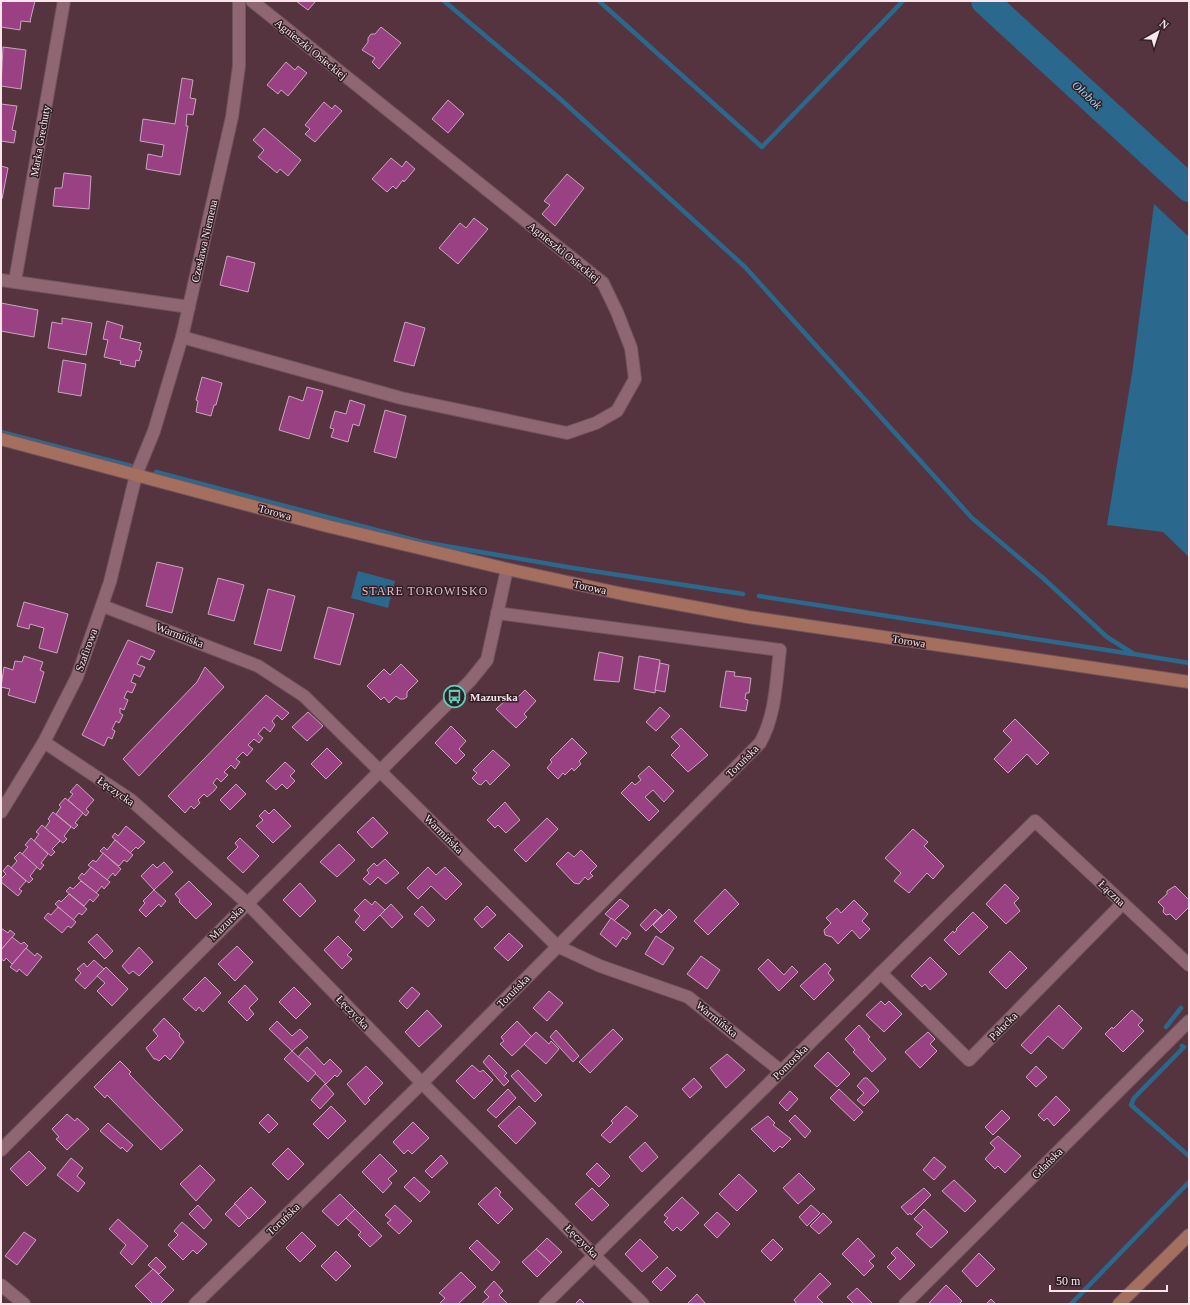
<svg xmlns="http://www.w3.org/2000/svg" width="1190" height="1305" font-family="'Times New Roman',serif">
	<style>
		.water { fill: #2b688d }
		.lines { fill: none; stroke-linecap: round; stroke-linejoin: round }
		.stream { stroke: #2b688d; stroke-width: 4.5 }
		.river { stroke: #2b688d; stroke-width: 28 }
		.building { fill: #994183; stroke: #c8a5bd }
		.street-casing { stroke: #71535d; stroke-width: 14 }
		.secondary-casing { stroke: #71535d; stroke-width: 14 }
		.street { stroke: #8e6773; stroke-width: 12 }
		.secondary { stroke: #a56f5f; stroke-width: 12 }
		.labels { text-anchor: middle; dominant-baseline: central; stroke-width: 3; stroke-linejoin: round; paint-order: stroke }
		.street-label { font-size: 11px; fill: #fbe4ea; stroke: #312126 }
		.poi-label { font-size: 11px; font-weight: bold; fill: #fbe4ea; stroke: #312126; text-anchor: start }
		.water-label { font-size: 12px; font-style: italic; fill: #9fd0f1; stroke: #312126 }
		.neighbourhood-label { font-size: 12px; letter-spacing: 1px; fill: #e4b9c5; stroke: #312126 }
	</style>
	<rect width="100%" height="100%" fill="#56343f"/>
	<!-- water -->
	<g class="water">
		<polygon points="1154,204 1189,237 1189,557 1163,532 1107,525 1133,367"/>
		<polygon points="358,571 395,581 388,608 351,598"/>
	</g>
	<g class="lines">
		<!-- stream -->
		<g class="stream">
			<polyline points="444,1 558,97 745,267 972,518 1043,578 1107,637 1134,654 1189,663"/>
			<polyline points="599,1 762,147 903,1"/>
			<polyline points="1,432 131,466"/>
			<polyline points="156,472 422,542 573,568 743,594"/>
			<polyline points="759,596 1132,654"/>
			<polyline points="1166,1027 1181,1008"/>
			<polyline points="1182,1046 1184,1047 1134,1098 1131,1105 1189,1156"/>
			<polyline points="1071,1304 1189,1182"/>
		</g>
		<!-- river -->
		<polyline class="river" points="985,1 1189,188"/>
	</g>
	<!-- building -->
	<g class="building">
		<polygon points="1,1 35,1 30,21 31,22 21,21 20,30 1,27"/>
		<polygon points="296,1 316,1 308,10"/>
		<polygon points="381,27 401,43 379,69 372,62 375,58 362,50 368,42 368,38 371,34 375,34"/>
		<polygon points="3,47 26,50 21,89 1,86"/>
		<polygon points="286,62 295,70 298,66 307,73 288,96 281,90 278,94 267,85"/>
		<polygon points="182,78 193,80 190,98 196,99 193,115 187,114 186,126 188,126 180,175 146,169 148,154 162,157 164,145 140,141 143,119 175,124"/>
		<polygon points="448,100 464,114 448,133 432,119"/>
		<polygon points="324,102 332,109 335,105 342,111 315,142 305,134 310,129 305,125"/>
		<polygon points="1,104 17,106 12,130 16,131 14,143 1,141"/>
		<polygon points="264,128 301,160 288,176 280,169 277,173 258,157 264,150 253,140"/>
		<polygon points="391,158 402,167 406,161 415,169 404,182 403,180 396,189 393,186 387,192 372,179"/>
		<polygon points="1,166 8,168 2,199 1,199"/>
		<polygon points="64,173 91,176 89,209 53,206 55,188 62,188"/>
		<polygon points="567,174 584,188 555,226 542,214 550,205 544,201"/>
		<polygon points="474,218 488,229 458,264 439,248 460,223 466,228"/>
		<polygon points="227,256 255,263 248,292 220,285"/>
		<polygon points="1,303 38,310 34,337 1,331"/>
		<polygon points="62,318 92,323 86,355 48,348 52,322 62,324"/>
		<polygon points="107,321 123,326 120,338 141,343 139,350 142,351 139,361 136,360 135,367 120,364 121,361 104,357 108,340 103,339"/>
		<polygon points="405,322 425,328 414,366 394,361"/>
		<polygon points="63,360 86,364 81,396 58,392"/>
		<polygon points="202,377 222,383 216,405 214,405 211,416 196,412 198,401 196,400"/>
		<polygon points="307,387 323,391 309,439 279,430 289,396 303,401"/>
		<polygon points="350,400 365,405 359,426 353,424 348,442 331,437 334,429 330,428 335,411 346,414"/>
		<polygon points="385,410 406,416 396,458 374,452"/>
		<polygon points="157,562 183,568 172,613 146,606"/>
		<polygon points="218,578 244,585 234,621 208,614"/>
		<polygon points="268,589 295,596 281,651 254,644"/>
		<polygon points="24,602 68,614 57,653 39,648 44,628 30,624 29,629 17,626"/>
		<polygon points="328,607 354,614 340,665 314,658"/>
		<polygon points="128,640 155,651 150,660 141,656 137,664 145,667 140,677 134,674 131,682 136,684 132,693 127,691 124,698 128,700 124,710 120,708 120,713 123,715 119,723 116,721 112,729 115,731 112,739 108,737 104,746 82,735"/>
		<polygon points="599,652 623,657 619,682 594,680"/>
		<polygon points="24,656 43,662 40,670 44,672 35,703 8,695 10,689 1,687 4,667 13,670 15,661 22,662"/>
		<polygon points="639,656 660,660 655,693 634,689"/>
		<polygon points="660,663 669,665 665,692 655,690"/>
		<polygon points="401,664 418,681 407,692 407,697 404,699 400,699 396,696 389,703 384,697 381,700 367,686 384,669 390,675"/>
		<polygon points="205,667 224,687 139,776 123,759 197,682"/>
		<polygon points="726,671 735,672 734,676 751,678 749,693 746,693 745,699 748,700 746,711 720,707"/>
		<polygon points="525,690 536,701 524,714 527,717 516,728 496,709 508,698 513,702"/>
		<polygon points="266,695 289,713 282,720 277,715 272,721 275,725 270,732 264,727 258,734 263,738 259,743 254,739 248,745 253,749 247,756 243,752 236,759 240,762 235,769 231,765 224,772 228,775 221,782 217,778 213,783 217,787 214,791 207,797 204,794 198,800 200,803 194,809 191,806 185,813 168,796"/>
		<polygon points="660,707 670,716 656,731 646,722"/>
		<polygon points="308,712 323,726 307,741 292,727"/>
		<polygon points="1015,719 1049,753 1037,765 1027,754 1008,773 994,759 1012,740 1003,731"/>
		<polygon points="451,726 466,741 459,749 465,755 456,764 435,743"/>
		<polygon points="681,728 708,755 688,772 671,755 680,746 671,737"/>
		<polygon points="572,738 587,753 579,761 581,764 574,771 572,768 565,775 563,773 558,779 547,768 552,762 550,760"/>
		<polygon points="327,748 342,763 326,779 311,764"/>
		<polygon points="493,750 510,765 490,785 486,780 481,785 478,784 472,778 477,773 473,770"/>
		<polygon points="285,762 295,771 290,776 295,781 287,789 282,784 276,790 266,781"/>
		<polygon points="649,766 674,791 664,802 653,790 645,797 659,811 649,821 621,793 632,782 635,785 641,780 638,776"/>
		<polygon points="77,784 94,800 86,809 89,812 86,816 68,800 73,794 70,792"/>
		<polygon points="236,784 246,794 230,810 220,800"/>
		<polygon points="65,798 83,813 75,823 78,825 74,829 56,814 61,807 59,805"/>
		<polygon points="505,802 520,820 506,833 498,825 495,828 487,820"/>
		<polygon points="274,809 291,826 273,843 256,826 263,820 259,816 265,810 269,814"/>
		<polygon points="53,812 71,827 64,836 67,839 63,843 45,828 50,821 48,819"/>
		<polygon points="373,817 388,833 372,848 357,832"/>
		<polygon points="547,818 558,829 526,862 514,850"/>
		<polygon points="42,825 60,841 52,849 55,852 51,856 34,841 39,834 36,832"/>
		<polygon points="126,826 145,842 138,849 136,847 130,853 112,837 115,833 118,836"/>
		<polygon points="913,829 928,842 924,846 944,866 933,879 927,873 909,893 894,881 901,873 885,858"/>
		<polygon points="31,838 48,854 41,863 44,865 40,870 22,854 28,847 25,845"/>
		<polygon points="240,838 259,856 243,873 227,858 238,847 235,843"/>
		<polygon points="115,840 133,855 127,862 124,860 119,866 100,851 104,847 107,850"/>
		<polygon points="339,844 355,860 337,877 320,862"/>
		<polygon points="581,850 597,866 590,873 593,876 588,880 585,877 579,884 574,883 556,864 568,852 574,857"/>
		<polygon points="20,852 37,867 30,876 33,879 29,883 11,868 17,861 14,858"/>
		<polygon points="103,853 121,869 115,876 113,873 107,880 88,865 93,860 96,862"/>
		<polygon points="385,859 399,873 386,884 378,877 370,885 363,879 369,873 367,870 374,863 377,866"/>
		<polygon points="164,862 173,872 154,890 141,876 153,864 157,868"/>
		<polygon points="8,865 26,881 19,889 22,891 18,896 1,882 1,879 6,874 3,871"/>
		<polygon points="91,867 110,882 104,889 102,886 96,893 78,878 82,873 84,875"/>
		<polygon points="428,867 436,875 445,867 462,884 446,900 431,886 418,899 407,888"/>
		<polygon points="81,881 99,895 93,902 90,899 84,906 66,891 70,887 73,889"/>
		<polygon points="189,881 212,904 196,919 179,902 180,900 175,894"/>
		<polygon points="300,883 316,901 300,917 283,900"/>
		<polygon points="1005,884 1019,898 1014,903 1020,911 1006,924 986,904"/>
		<polygon points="1175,886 1189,900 1189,907 1176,920 1170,914 1166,915 1163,912 1164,908 1158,902 1167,894 1167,891"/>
		<polygon points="725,889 739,904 708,935 694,921"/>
		<polygon points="154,890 166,901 161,907 159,904 146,917 139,910 145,903 143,901"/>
		<polygon points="69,894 87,909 82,915 79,913 73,920 55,904 59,900 61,902"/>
		<polygon points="365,899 372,905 375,901 385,910 364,931 355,922 360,916 354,910"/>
		<polygon points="620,899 629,906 614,921 605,914"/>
		<polygon points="854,900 868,914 862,921 870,929 860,939 852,930 838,944 832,937 825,935 824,930 831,923 826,918 837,908 841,913"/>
		<polygon points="391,904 403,917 392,928 380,915"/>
		<polygon points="422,906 435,920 428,927 414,914"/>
		<polygon points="487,906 496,915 482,928 474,919"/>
		<polygon points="58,907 76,922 71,928 68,926 62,933 44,918 48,913 51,915"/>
		<polygon points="655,909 662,915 646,931 640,925"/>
		<polygon points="669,909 677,917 661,933 653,925"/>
		<polygon points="973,912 988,927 959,955 944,940 953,931 954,933 957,930 956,929"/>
		<polygon points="611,918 631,933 626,940 623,937 616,947 600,934"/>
		<polygon points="1,928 8,933 10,930 15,934 1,950"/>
		<polygon points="509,933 523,946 508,961 494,948"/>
		<polygon points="97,934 113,951 105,959 88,942"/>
		<polygon points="338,936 352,950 347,955 352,959 342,969 324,950"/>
		<polygon points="656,936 674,948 663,965 645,954"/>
		<polygon points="12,937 21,944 24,942 28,946 12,964 6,958 4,961 1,959 1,950"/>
		<polygon points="237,946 253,962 235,981 218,964"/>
		<polygon points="139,947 153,962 139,976 133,971 129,974 122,966"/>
		<polygon points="26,948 35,956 37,953 42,957 27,976 19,969 17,972 10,967"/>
		<polygon points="1010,951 1027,968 1006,989 989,972"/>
		<polygon points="701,956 720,970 707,989 687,974"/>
		<polygon points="930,957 947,974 930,990 925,984 922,987 911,976"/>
		<polygon points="768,959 784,975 792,966 798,972 779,991 758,969"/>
		<polygon points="94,960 104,969 85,989 75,980 81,973 77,969 84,963 87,967"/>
		<polygon points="825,963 831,969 828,973 834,980 814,1000 800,986"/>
		<polygon points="106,967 128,989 112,1006 97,991 105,983 97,976"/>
		<polygon points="205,977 221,993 203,1012 199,1007 196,1011 183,999"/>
		<polygon points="245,985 258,999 249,1008 254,1014 247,1021 228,1002"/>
		<polygon points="294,987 311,1004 296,1019 279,1002"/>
		<polygon points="412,987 420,994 407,1009 399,1001"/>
		<polygon points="549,991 563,1003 547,1021 533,1008"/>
		<polygon points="881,1001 885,1005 889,1001 902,1014 884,1032 866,1015"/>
		<polygon points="1059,1005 1082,1028 1063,1049 1048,1036 1031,1054 1021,1045"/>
		<polygon points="427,1010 442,1026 419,1047 405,1032"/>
		<polygon points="1132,1010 1143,1020 1138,1025 1144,1031 1123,1052 1105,1034 1112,1027 1113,1029"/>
		<polygon points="164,1018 180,1034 179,1036 184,1042 170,1060 165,1055 159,1061 156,1059 154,1059 146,1048 158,1036 153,1030"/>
		<polygon points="277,1021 292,1036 300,1029 308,1037 292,1051 269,1029"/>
		<polygon points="517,1021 532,1037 512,1056 500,1044 504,1041 501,1037"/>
		<polygon points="859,1025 870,1037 868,1039 886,1059 872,1072 853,1052 855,1050 845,1039"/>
		<polygon points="613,1029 623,1039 590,1073 579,1062"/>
		<polygon points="556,1030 579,1056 573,1062 550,1037"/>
		<polygon points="536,1032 549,1044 551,1041 559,1049 546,1064 524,1044"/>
		<polygon points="928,1032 935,1039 930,1044 937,1051 920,1068 905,1052"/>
		<polygon points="307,1047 324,1065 330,1059 342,1071 337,1077 335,1075 326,1084 298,1057"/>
		<polygon points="292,1051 316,1073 308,1082 284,1059"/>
		<polygon points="828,1052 850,1074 837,1087 814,1066"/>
		<polygon points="727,1054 745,1070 726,1088 710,1068"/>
		<polygon points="489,1055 507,1073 504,1076 509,1081 504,1086 483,1062"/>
		<polygon points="120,1061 131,1072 129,1074 183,1130 161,1150 107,1095 105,1098 94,1087"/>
		<polygon points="472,1065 480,1072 483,1070 493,1080 474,1099 456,1081"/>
		<polygon points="366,1066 383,1083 368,1098 370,1100 365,1105 347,1084"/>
		<polygon points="1036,1066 1047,1077 1036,1087 1026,1077"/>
		<polygon points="518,1070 542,1095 535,1102 511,1076"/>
		<polygon points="694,1078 702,1087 690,1098 682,1089"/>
		<polygon points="864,1078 867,1078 879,1091 864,1106 857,1100 864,1093 857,1086"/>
		<polygon points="325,1084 334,1094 320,1109 311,1100"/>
		<polygon points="508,1089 516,1098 496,1118 487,1110"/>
		<polygon points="839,1089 863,1112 854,1121 830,1098"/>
		<polygon points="790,1091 798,1099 787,1111 779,1103"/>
		<polygon points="1056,1096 1070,1110 1054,1126 1047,1118 1044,1121 1038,1115"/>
		<polygon points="331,1106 346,1121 328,1139 313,1124"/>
		<polygon points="519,1106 536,1123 516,1144 498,1126"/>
		<polygon points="626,1106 638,1116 610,1143 601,1135 613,1123 611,1121"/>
		<polygon points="1002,1110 1010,1118 993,1135 985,1127"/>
		<polygon points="67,1114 75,1121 77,1118 89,1129 67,1150 56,1139 59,1137 52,1129"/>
		<polygon points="268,1114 278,1124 269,1133 259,1123"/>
		<polygon points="795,1115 811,1131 805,1138 789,1121"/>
		<polygon points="768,1116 775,1123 773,1125 791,1139 782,1148 780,1146 774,1152 751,1129"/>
		<polygon points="413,1122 429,1138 412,1154 408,1150 404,1154 393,1142"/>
		<polygon points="108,1123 133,1145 127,1152 122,1147 121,1149 100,1131"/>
		<polygon points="998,1136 1021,1156 1005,1173 998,1166 995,1169 985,1159 995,1148 990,1143"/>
		<polygon points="645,1142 658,1157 642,1172 629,1157"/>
		<polygon points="288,1148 304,1164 288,1180 272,1164"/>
		<polygon points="29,1151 46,1168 27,1186 10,1169"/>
		<polygon points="380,1154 397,1171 388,1179 392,1183 383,1193 362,1172"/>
		<polygon points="441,1155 448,1163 432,1178 425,1171"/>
		<polygon points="934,1157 946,1167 934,1180 923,1170"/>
		<polygon points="71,1158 83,1168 77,1176 85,1183 78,1192 57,1175"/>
		<polygon points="597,1163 610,1176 599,1187 586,1174"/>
		<polygon points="200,1165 215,1180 196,1201 180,1184"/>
		<polygon points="799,1173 815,1189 798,1204 783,1188"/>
		<polygon points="739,1174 757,1191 737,1211 719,1194"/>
		<polygon points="414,1177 430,1192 420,1202 404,1187"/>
		<polygon points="954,1180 976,1201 965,1212 942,1191"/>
		<polygon points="251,1187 266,1202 249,1219 234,1204"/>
		<polygon points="496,1187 501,1192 499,1195 513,1209 498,1224 478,1204"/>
		<polygon points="592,1188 609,1205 592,1221 575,1204"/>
		<polygon points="924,1188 931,1195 911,1215 910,1213 908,1215 901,1207"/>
		<polygon points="340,1194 355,1209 338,1226 322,1211"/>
		<polygon points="682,1197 699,1213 681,1231 677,1227 673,1231 664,1222 668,1218 664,1215"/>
		<polygon points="235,1204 248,1218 239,1227 225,1214"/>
		<polygon points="198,1205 212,1220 204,1229 189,1214"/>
		<polygon points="395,1205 412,1221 399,1234 387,1223 391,1220 385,1215"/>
		<polygon points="811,1205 820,1213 807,1226 799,1217"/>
		<polygon points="355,1209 382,1236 370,1247 358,1235 361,1232 346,1218"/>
		<polygon points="924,1209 948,1232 931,1248 916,1234 923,1227 914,1219"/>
		<polygon points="717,1212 730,1224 717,1238 704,1225"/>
		<polygon points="823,1213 832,1222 819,1234 810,1226"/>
		<polygon points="118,1219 148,1246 132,1265 120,1253 126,1245 109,1229"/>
		<polygon points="182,1222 207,1244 197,1254 193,1250 183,1260 168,1245 178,1235 174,1231"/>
		<polygon points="24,1232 36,1240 17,1265 5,1256"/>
		<polygon points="302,1232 316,1246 300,1262 286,1248"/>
		<polygon points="547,1238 562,1252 551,1263 536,1249"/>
		<polygon points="858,1238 875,1256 869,1261 874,1266 864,1276 842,1254"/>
		<polygon points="640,1239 658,1257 642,1272 625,1254"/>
		<polygon points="773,1239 783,1249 771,1261 761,1251"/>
		<polygon points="477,1240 500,1262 492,1271 469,1248"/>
		<polygon points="897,1247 915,1265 900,1280 887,1267 896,1258 891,1253"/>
		<polygon points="536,1249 551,1263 537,1277 522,1262"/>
		<polygon points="336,1251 351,1266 336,1281 321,1266"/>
		<polygon points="979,1253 995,1269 977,1287 962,1271"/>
		<polygon points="156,1257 166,1267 159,1274 148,1265"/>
		<polygon points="667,1267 676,1276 661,1291 652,1282"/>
		<polygon points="153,1269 174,1290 160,1304 153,1304 135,1286"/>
		<polygon points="461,1272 476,1287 458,1304 439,1304 445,1298 439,1293"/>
		<polygon points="820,1273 831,1284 817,1297 824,1304 797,1304 794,1300"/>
		<polygon points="494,1281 503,1291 499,1295 508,1304 481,1304 489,1297 484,1292"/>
		<polygon points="946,1285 962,1301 959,1304 930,1304 929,1303"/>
		<polygon points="857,1288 873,1304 854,1304 847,1297"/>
		<polygon points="697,1294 706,1304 687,1304"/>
		<polygon points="580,1299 585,1304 575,1304"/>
		<polygon points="991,1299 996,1304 986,1304"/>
	</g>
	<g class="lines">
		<defs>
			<g id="street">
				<polyline points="1,280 189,307"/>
				<polyline points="15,281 64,1"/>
				<polyline points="182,337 401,398 567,433 596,423 617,411 635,379 631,348 617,312 603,283 252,1"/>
				<polyline points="103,606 258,666 304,696 557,946 600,966 688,997 781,1071"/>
				<polyline points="44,742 131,800 247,903 422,1083 643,1304"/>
				<polyline points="1,812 44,742 77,677 110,582 136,475 154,431 182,337 232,117 239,66 239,1"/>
				<polyline points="881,973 969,1060 1123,903"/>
				<polyline points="1,1150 470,681 487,660 507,569"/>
				<polyline points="1,1285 24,1304"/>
				<path d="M195 1304 422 1083 760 743C776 715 776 681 780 650L497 613"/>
				<polyline points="545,1304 1035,821 1189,965"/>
				<polyline points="905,1304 1189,1021"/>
			</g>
			<g id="secondary">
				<polyline points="1,439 327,526 507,569 623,594 748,617 1189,682"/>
				<polyline points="1119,1304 1189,1235"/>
			</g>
		</defs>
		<!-- street casing -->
		<use href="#street" class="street-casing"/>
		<!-- secondary casing -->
		<use href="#secondary" class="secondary-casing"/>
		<!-- street -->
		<use href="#street" class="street"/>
		<!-- secondary -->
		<use href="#secondary" class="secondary"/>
	</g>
	<!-- icons -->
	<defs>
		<symbol id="bus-ring" viewBox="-11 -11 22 22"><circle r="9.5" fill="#312126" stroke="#5eceb8" stroke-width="1.5"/><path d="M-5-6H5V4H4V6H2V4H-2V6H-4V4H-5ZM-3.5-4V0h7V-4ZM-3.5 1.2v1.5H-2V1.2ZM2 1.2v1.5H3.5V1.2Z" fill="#5eceb8"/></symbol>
	</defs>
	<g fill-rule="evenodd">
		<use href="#bus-ring" x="442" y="684" width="25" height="25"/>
	</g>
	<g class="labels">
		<!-- street labels -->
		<g class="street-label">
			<text transform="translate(311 49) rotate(39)">Agnieszki Osieckiej</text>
			<text transform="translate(40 141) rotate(-80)">Marka Grechuty</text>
			<text transform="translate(204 241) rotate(-77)">Czesława Niemena</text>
			<text transform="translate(564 252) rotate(39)">Agnieszki Osieckiej</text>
			<text transform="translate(275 512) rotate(15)">Torowa</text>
			<text transform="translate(590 587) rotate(12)">Torowa</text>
			<text transform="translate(180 635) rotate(21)">Warmińska</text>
			<text transform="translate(909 641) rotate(9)">Torowa</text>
			<text transform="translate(86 650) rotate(-70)">Szafirowa</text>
			<text transform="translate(742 761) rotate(-45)">Toruńska</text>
			<text transform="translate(116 791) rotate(35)">Łęczycka</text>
			<text transform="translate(444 834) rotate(45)">Warmińska</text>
			<text transform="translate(1112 893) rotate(43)">Łączna</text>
			<text transform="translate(226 923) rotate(-45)">Mazurska</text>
			<text transform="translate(513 991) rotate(-45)">Toruńska</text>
			<text transform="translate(353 1012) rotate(46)">Łęczycka</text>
			<text transform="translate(717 1019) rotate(39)">Warmińska</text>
			<text transform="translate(1003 1026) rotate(-45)">Pałucka</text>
			<text transform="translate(790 1062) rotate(-45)">Pomorska</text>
			<text transform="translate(1047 1163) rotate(-45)">Gdańska</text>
			<text transform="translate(283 1219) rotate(-44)">Toruńska</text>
			<text transform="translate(582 1241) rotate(45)">Łęczycka</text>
		</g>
		<!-- poi labels -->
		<g class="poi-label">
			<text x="470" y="697">Mazurska</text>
		</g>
		<!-- water labels -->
		<g class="water-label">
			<text transform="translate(1087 95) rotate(43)">Ołobok</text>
		</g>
		<!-- neighbourhood labels -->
		<g class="neighbourhood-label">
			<text x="425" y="591">STARE TOROWISKO</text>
		</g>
	</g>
	<!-- border -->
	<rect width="1190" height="1305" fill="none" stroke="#fbe4ea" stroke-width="4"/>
	<!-- north arrow -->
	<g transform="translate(1158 32) rotate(39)" stroke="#312126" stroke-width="3" paint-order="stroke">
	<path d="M0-3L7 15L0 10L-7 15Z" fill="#fbe4ea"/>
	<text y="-6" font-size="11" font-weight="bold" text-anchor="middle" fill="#fbe4ea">N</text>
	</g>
	<!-- scale -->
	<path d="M1050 1285v6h117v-6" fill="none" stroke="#fbe4ea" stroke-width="2"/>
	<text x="1056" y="1285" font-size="12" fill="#fbe4ea" stroke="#312126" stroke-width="3" paint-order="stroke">50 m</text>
</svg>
